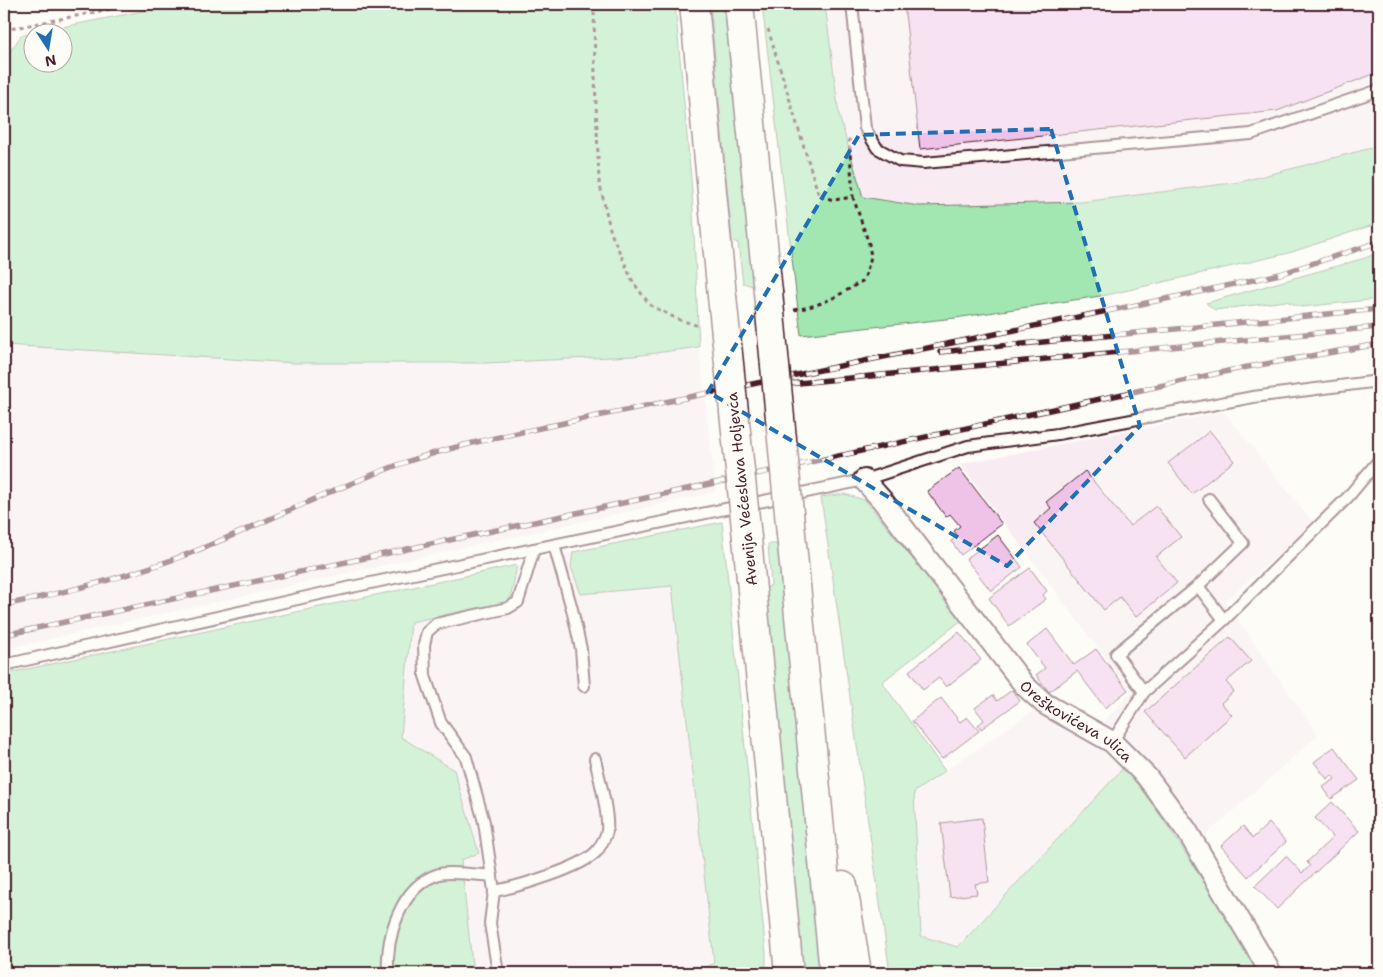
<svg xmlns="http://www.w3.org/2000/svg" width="1383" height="977" font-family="'Shantell Sans',sans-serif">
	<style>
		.built { fill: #f9ebf2 }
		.green { fill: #a2e6b1; stroke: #76826e }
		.building { fill: #efc3e8; stroke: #4a1f2b }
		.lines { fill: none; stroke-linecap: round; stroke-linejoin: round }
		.service-casing { stroke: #4a1f2b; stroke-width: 14 }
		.minor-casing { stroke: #4a1f2b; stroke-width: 24 }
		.secondary-casing { stroke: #4a1f2b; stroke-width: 31 }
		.path { stroke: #4a1f2b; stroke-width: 3; stroke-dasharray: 4 4; stroke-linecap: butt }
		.service { stroke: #fdfcf7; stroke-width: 10 }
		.minor { stroke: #fdfcf7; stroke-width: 20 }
		.secondary { stroke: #fdfcf7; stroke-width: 28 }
		.rail-casing { stroke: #4a1f2b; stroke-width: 5.5 }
		.rail { stroke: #fdfcf7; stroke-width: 4; stroke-dasharray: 11; stroke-linecap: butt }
		.secondary-bridge-casing { stroke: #4a1f2b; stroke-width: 31; stroke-linecap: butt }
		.secondary-bridge { stroke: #fdfcf7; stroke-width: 28 }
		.marked { fill: none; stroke: #1f6fb2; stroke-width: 4; stroke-dasharray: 10 6; stroke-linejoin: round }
		.labels { text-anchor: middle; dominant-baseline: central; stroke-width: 5; stroke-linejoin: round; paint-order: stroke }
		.street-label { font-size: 15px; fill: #4a1f2b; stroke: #fdfcf7 }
	</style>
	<rect width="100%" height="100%" fill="#fdfcf7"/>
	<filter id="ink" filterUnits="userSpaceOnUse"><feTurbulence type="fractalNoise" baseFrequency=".02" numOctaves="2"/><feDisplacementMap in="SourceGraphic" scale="10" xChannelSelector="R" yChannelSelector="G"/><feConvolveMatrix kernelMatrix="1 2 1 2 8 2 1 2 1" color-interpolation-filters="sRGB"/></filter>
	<g filter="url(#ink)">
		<!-- built -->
		<g class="built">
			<polygon points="825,4 1379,4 1379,146 1240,182 1082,202 919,206 863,197 839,115"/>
			<polygon points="4,345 294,363 486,363 634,356 699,347 716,492 4,649"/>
			<polygon points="1224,412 1314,524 1225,601 1318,735 1204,837 1174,796 1137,753 957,947 921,936 914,792 1036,709 1086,741 1131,692 960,464"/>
			<polygon points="573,552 571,567 581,594 672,585 714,963 696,971 696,973 473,973 461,860 479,853 401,737 411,622 510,601 517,565"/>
		</g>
		<!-- green -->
		<g class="green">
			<polygon points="178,4 675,4 692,190 699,347 634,356 486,363 294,363 4,345 4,60 21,36 32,33 32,62 62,62 62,32 37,32"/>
			<polygon points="710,4 724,4 753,286 743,283 738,243 732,241"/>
			<polygon points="762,4 825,4 839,115 863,197 919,206 1082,202 1240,182 1379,146 1379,223 1289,253 1107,295 955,318 801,335"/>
			<polygon points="1379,252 1379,299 1301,307 1286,301 1215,310 1206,303 1365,258"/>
			<path d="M844 494 865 500 962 620 882 682 945 771 914 792 921 936 958 947 1124 767C1176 831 1216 903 1259 973H890L821 497Z"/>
			<polygon points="722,522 766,954 766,973 696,973 696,971 714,963 672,586 581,594 571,567 573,552"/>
			<polygon points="768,544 779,544 821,973 802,973 765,589 771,585"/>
			<polygon points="517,565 510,601 411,622 401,737 454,770 479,853 461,860 473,973 4,973 4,674"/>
		</g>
		<!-- building -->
		<g class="building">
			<polygon points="904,4 1379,4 1379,72 1277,111 920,149"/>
			<polygon points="1210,431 1234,461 1192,494 1168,463"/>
			<polygon points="959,468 1002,524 961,555 951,541 958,536 954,531 960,526 950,514 946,517 927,491"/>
			<polygon points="1085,471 1130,526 1156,506 1181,537 1156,557 1177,583 1136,617 1120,597 1104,610 1034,523 1051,508 1046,502"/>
			<polygon points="998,535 1022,567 991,591 966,559"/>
			<polygon points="1030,568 1047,591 1043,595 1046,599 1009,626 989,598"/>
			<polygon points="1047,629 1074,665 1096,649 1128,690 1105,708 1077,671 1049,692 1036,675 1045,668 1027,645"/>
			<polygon points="959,632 981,660 946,687 939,678 923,690 909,671"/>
			<polygon points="1230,637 1251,661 1226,682 1234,691 1221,703 1232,715 1185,757 1145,712"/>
			<polygon points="1012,690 1020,701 981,729 978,725 984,720 975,708 993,695 997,701"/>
			<polygon points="941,698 960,722 967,717 979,731 942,759 912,721"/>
			<polygon points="1334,747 1359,780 1331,799 1323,787 1335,779 1332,775 1327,779 1314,762"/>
			<polygon points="1332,802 1359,831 1277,909 1255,886 1286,856 1302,873 1310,866 1307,862 1333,837 1315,818"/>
			<polygon points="982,818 989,882 975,884 977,894 950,897 941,823"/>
			<polygon points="1269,823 1286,842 1248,877 1221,846 1243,826 1253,838"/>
		</g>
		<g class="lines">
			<defs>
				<g id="service">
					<polyline points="852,4 865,128 877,148 900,161 924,163 1251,134 1379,90"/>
					<polyline points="554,545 572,609 581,649 584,686"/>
					<polyline points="1224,620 1348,497 1379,460"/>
					<polyline points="4,665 342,589 864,480 968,446 1058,434 1253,397 1379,381"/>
					<polyline points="1144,692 1116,654 1198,586"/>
					<polyline points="1112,742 1144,692 1224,620 1198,586 1243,543 1209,499"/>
					<path d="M494 891C517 887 582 868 597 851 600 847 606 836 607 831 609 813 599 777 595 759"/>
					<path d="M388 973C386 937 400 886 439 874 450 871 479 875 492 876"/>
					<polyline points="498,973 490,923 494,891 484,822 466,757 441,723 425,676 424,645 427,632 436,624 508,608 518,602 534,549"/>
				</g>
				<g id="minor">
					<path id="s1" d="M864 480 882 500 1025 686 1045 704 1112 742 1147 777 1187 831 1271 973"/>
				</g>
				<g id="secondary">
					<polyline points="694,4 722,296"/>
					<polyline points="739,4 768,292"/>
					<polyline points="791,534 834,973"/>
					<polyline points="747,538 789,973"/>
					<polyline points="843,886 857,973"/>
				</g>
			</defs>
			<!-- service casing -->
			<use href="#service" class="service-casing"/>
			<!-- minor casing -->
			<use href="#minor" class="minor-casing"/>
			<!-- secondary casing -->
			<use href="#secondary" class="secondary-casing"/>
			<!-- path -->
			<g class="path">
				<polyline points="594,4 595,77 599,181 611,233 633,282 650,305 677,319 699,326"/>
				<polyline points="768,29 819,196 834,200 853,197 849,140 852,138"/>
				<polyline points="4,30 137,4"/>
				<path d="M794 310C825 305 839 295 864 280L871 257 869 244 853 197"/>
			</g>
			<!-- service -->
			<use href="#service" class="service"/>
			<!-- minor -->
			<use href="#minor" class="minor"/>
			<!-- secondary -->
			<use href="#secondary" class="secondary"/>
			<defs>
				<g id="rail">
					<polyline points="940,352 1379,309"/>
					<polyline points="788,384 1379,327"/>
					<path d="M4 605C68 592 132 576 193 552 265 523 333 488 406 462 459 444 514 434 568 422L1185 295 1280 274 1379 242"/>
					<polyline points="4,635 600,508 1242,368 1379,344"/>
				</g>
			</defs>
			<!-- rail casing -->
			<use href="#rail" class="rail-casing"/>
			<!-- rail -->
			<use href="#rail" class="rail"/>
			<defs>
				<g id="secondary-bridge">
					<polyline points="768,292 791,534"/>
					<polyline points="722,296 747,538"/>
				</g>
			</defs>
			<!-- secondary-bridge casing -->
			<use href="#secondary-bridge" class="secondary-bridge-casing"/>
			<!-- secondary-bridge -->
			<use href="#secondary-bridge" class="secondary-bridge"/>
		</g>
	</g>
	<!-- marked area -->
	<path d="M0 0H1383V977H0ZM1051 129 1140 426 1007 566 708 392 859 135Z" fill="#fdfcf7" fill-opacity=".55" fill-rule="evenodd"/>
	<path class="marked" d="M1051 129 1140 426 1007 566 708 392 859 135Z"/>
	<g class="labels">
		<!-- street labels -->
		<g class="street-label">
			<text transform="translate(742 489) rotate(-96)">Avenija Većeslava Holjevca</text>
			<text stroke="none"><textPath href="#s1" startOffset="324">Oreškovićeva ulica</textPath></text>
		</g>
	</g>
	<!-- margin -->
	<rect width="1383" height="977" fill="none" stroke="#fdfcf7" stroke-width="20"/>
	<rect x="10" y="10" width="1363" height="957" fill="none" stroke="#4a1f2b" stroke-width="2" filter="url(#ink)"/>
	<!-- north arrow -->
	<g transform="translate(48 48) rotate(168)"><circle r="24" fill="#fdfcf7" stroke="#b5a4a5"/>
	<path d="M0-4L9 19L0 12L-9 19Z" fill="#1f6fb2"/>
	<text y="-8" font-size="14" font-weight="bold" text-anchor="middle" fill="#4a1f2b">N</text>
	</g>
</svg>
